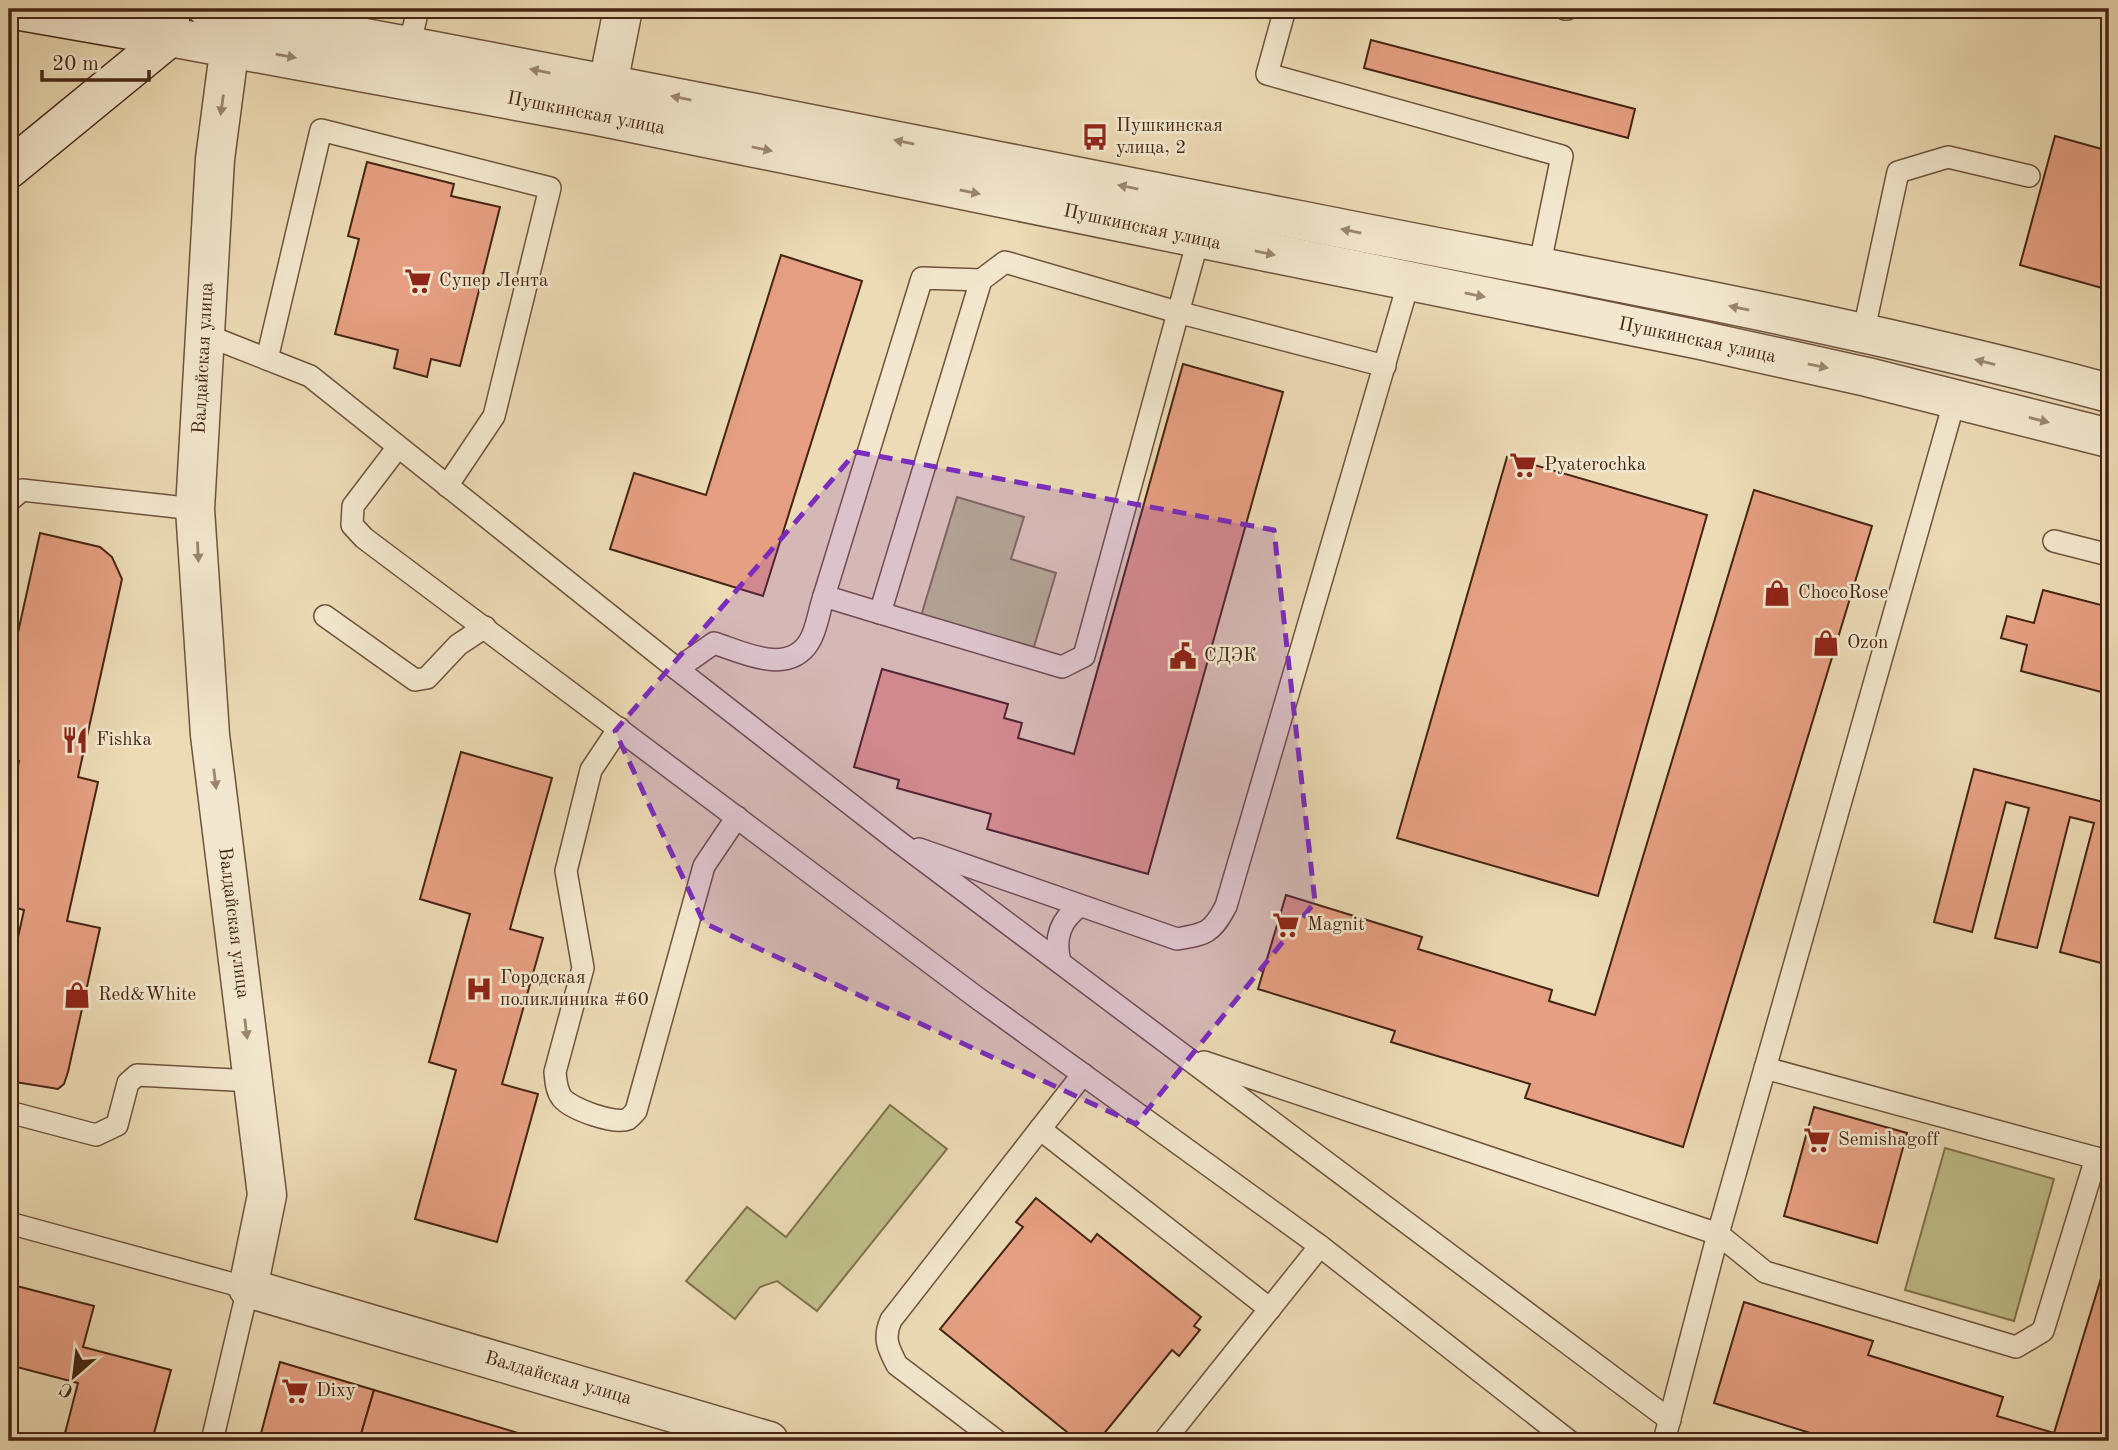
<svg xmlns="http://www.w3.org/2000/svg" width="2118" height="1450" font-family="'Old Standard TT',serif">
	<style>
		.green { fill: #bebe89; stroke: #82714e; stroke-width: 2 }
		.building { fill: #e69f82; stroke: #462414; stroke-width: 2 }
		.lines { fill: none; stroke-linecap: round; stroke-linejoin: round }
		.lane-casing { stroke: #70523c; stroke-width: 24 }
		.street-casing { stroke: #70523c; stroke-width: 41 }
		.secondary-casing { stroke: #462414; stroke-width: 41 }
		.lane { stroke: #f3e8cf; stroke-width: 21 }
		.street { stroke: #f3e8cf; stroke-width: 38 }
		.secondary { stroke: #f3e8cf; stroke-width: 38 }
		.oneway { fill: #9c8672 }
		.marked { fill: #7b2cbf; fill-opacity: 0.2; stroke: #7b2cbf; stroke-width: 5; stroke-dasharray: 14 9; stroke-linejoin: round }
		.labels { text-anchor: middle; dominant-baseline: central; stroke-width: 5; stroke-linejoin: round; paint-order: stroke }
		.street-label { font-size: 19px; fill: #462414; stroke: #f3e8cf }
		.poi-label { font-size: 19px; fill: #462414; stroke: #f3e8cf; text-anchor: start }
	</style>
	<rect width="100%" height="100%" fill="#ecdbb5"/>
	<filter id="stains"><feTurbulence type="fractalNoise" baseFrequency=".00286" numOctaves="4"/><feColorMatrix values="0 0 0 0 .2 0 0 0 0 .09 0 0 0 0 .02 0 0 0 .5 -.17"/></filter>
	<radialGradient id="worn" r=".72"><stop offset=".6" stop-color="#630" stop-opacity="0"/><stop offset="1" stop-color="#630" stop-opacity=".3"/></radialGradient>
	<!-- green -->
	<g class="green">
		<polygon points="957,497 1024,517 1011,559 1056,573 1033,650 921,616"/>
		<polygon points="890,1105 947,1149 817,1311 777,1281 760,1287 735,1319 686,1281 747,1207 786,1237"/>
		<polygon points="1945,1148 2054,1179 2014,1321 1905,1290"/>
	</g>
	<!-- building -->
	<g class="building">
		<polygon points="1371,40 1635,109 1628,138 1364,68"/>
		<polygon points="2055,136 2109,151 2109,290 2020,265"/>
		<polygon points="367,162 454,184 451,196 500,207 460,366 431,359 427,377 394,368 398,350 335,334 359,239 348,236"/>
		<polygon points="781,255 862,281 763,596 610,549 634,473 706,495"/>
		<polygon points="1183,364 1283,392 1148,874 987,829 991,814 897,788 899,780 854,767 882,669 1008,704 1004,718 1022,723 1018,738 1074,754"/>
		<polygon points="1507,457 1707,515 1598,896 1397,838"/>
		<polygon points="1754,490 1872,526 1683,1147 1525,1098 1530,1084 1391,1042 1395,1031 1258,989 1286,895 1422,937 1418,949 1552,990 1549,1001 1595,1015"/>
		<polygon points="40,533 100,547 112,557 122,579 78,777 98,782 67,921 100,928 68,1072 64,1084 58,1089 9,1081 9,978 24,910 9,906 9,808 19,761 9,759 9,673"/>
		<polygon points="2043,590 2109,607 2109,694 2021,671 2027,645 2001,638 2007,616 2034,623"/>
		<polygon points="461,752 552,778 510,929 543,938 502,1084 538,1094 497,1242 415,1219 456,1070 429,1062 470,914 420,899"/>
		<polygon points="1974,769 2107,803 2109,793 2109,932 2101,963 2060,952 2094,823 2070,817 2037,948 1995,938 2029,808 2006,802 1972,932 1934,922"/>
		<polygon points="1814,1107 1907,1133 1877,1243 1784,1216"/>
		<polygon points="1036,1198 1091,1242 1097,1234 1201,1317 1194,1326 1200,1330 1179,1356 1172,1350 1098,1441 1078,1441 940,1329 1023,1227 1016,1222"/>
		<polygon points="2109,1252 2109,1441 1836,1441 1714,1403 1744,1302 1873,1341 1868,1355 2003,1397 1997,1416 2054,1433"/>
		<polygon points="9,1284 94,1306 83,1347 171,1370 152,1441 63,1441 78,1383 9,1365"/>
		<polygon points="280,1362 374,1390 359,1441 259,1441"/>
		<polygon points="374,1390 545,1441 359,1441"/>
	</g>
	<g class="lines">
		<defs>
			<g id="lane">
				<polyline points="1285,9 1267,74 1562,156 1539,268"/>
				<polyline points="1565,9 1567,9"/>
				<polyline points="409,47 418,9"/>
				<polyline points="1863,334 1898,172 1948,157 2029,176"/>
				<polyline points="206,335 310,376 677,669 899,842 1670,1420"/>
				<polyline points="267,359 321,130 550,188 494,416 447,486"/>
				<polyline points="398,447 353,506 352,525 364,538 976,997 1320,1246 1569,1441"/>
				<polyline points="9,501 22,490 195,509"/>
				<polyline points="2054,541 2109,555"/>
				<polyline points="824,596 922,278 981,280"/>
				<polyline points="880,613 1062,667 1084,656 1198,240"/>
				<polyline points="325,616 415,680 427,678 458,645 485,627"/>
				<path d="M677 669 714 643C742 652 788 676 809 642 817 630 819 610 824 596L880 613 981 280 1005 262 1177 312 1385 366"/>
				<path d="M619 728 591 770 566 871 583 968 555 1072C556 1081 556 1090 562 1098 571 1109 615 1125 628 1119 631 1117 633 1114 636 1111L704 866 737 817"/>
				<path d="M919 849 1177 939C1206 934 1212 933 1226 906L1409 281"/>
				<path d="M1060 962C1054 938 1060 920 1080 906"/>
				<polyline points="1204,1062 1718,1234 1765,1272 2016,1347 2043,1331 2096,1158"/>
				<polyline points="1765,1068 2107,1161"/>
				<polyline points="9,1112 96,1135 117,1125 128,1083 137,1075 253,1081"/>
				<polyline points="1040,1129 1270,1309"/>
				<polyline points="9,1223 248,1288 212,1441"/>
				<path d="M997 1441 897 1365C888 1348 883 1338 891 1320L1083 1074"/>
				<polyline points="1164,1441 1320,1246"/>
				<polyline points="1664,1441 1718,1234 1955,399"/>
			</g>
			<g id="street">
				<path d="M208 9C572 75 935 149 1299 220 1569 274 1843 321 2109 393"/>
				<polyline points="233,22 215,159 195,509 210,735 267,1195 248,1288 769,1441"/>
				<polyline points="170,37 598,116 1700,340 1867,377 2109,438"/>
				<polyline points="608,84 623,9"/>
			</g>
			<g id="secondary">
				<polyline points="9,9 170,37"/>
				<polyline points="9,169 170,37 170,9"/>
			</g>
		</defs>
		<!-- lane casing -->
		<use href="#lane" class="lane-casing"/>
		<!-- street casing -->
		<use href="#street" class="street-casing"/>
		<!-- secondary casing -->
		<use href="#secondary" class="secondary-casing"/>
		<!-- lane -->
		<use href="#lane" class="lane"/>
		<!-- street -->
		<use href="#street" class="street"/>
		<!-- secondary -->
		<use href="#secondary" class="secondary"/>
	</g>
	<!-- one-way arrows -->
	<defs><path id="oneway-solid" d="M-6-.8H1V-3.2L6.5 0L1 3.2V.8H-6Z" transform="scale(1.75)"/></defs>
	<g class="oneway">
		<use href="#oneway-solid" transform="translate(286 56) rotate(10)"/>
		<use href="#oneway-solid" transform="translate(540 71) rotate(-169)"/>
		<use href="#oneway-solid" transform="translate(681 98) rotate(-169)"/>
		<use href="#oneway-solid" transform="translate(222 105) rotate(98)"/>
		<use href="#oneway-solid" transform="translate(904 142) rotate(-169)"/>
		<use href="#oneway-solid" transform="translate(762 149) rotate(11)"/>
		<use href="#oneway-solid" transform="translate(1128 187) rotate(-169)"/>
		<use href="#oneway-solid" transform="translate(970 192) rotate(12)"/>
		<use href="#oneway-solid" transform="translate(1351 231) rotate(-169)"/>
		<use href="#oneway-solid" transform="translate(1265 253) rotate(11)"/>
		<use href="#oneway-solid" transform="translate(1475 295) rotate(11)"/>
		<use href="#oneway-solid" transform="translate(1739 308) rotate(-168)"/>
		<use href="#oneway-solid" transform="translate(1985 362) rotate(-166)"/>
		<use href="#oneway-solid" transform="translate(1818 366) rotate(12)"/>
		<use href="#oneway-solid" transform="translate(2039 420) rotate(14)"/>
		<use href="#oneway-solid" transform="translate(198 552) rotate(87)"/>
		<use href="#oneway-solid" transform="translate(215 779) rotate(83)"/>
		<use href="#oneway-solid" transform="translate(246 1029) rotate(83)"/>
	</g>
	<!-- marked area -->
	<path class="marked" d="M856 452 1274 530 1315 902 1136 1124 704 923 615 731Z"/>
	<!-- icons -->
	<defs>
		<symbol id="bus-bare" viewBox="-9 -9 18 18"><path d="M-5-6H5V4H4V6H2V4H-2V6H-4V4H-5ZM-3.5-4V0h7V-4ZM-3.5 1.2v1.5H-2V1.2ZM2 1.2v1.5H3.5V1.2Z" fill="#8f2418" stroke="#f3e8cf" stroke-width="2.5" paint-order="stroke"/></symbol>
		<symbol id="supermarket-bare" viewBox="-9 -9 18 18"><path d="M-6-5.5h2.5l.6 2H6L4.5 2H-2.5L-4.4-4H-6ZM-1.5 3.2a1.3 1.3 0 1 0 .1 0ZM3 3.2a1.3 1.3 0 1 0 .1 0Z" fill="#8f2418" stroke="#f3e8cf" stroke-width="2.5" paint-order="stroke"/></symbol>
		<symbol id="shop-bare" viewBox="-9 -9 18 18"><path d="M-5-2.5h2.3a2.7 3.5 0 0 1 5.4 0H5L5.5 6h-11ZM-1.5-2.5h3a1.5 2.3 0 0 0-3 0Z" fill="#8f2418" stroke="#f3e8cf" stroke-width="2.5" paint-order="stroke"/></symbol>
		<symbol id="civic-bare" viewBox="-9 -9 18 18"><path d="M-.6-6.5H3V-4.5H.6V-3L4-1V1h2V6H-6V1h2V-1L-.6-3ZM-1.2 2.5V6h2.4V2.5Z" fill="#8f2418" stroke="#f3e8cf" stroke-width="2.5" paint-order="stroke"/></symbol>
		<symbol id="restaurant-bare" viewBox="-9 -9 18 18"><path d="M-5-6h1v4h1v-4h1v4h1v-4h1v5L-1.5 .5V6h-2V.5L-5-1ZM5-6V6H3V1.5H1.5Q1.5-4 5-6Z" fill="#8f2418" stroke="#f3e8cf" stroke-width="2.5" paint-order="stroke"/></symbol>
		<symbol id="hospital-bare" viewBox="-9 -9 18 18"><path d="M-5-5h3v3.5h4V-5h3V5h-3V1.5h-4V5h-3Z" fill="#8f2418" stroke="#f3e8cf" stroke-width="2.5" paint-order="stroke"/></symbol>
	</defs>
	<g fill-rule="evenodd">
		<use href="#bus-bare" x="1076" y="118" width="38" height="38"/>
		<use href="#supermarket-bare" x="399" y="262" width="38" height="38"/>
		<use href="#supermarket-bare" x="1504" y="446" width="38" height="38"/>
		<use href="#shop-bare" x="1758" y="574" width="38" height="38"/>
		<use href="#shop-bare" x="1807" y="624" width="38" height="38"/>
		<use href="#civic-bare" x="1164" y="637" width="38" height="38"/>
		<use href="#restaurant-bare" x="56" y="721" width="38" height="38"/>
		<use href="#supermarket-bare" x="1267" y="906" width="38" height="38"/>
		<use href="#hospital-bare" x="460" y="970" width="38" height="38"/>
		<use href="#shop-bare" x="58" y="976" width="38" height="38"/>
		<use href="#supermarket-bare" x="1798" y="1121" width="38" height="38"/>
		<use href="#supermarket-bare" x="276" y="1372" width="38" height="38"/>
	</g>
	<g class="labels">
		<!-- street labels -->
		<g class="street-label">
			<text transform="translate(586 114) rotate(11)">Пушкинская улица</text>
			<text transform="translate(1142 228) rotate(12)">Пушкинская улица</text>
			<text transform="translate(1697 341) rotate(12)">Пушкинская улица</text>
			<text transform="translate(204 358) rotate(-87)">Валдайская улица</text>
			<text transform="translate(233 923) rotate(83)">Валдайская улица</text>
			<text transform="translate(558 1379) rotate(16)">Валдайская улица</text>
		</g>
		<!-- poi labels -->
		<g class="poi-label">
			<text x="1116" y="126">Пушкинская<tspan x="1116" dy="22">улица, 2</tspan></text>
			<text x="439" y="281">Супер Лента</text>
			<text x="1544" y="465">Pyaterochka</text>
			<text x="1798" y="593">ChocoRose</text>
			<text x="1847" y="643">Ozon</text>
			<text x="1204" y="656">СДЭК</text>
			<text x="96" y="740">Fishka</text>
			<text x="1307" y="925">Magnit</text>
			<text x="500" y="978">Городская<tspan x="500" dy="22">поликлиника #60</tspan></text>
			<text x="98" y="995">Red&amp;White</text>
			<text x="1838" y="1140">Semishagoff</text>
			<text x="316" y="1391">Dixy</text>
		</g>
	</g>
	<!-- margin -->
	<rect width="2118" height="1450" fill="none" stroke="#ecdbb5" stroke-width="35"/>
	<rect x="10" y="10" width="2097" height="1429" fill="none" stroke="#462414" stroke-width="3.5"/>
	<rect x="18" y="18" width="2083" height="1415" fill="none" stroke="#462414" stroke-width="2"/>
	<!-- north arrow -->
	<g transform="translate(74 1376) rotate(208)" stroke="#f3e8cf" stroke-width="5" paint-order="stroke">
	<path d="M0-5L12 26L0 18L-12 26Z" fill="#462414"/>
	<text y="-10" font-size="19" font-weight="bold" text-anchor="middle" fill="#462414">С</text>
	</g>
	<!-- scale -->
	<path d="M42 70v10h107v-10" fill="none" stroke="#462414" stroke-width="3.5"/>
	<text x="52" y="70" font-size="21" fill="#462414" stroke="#f3e8cf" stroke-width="5" paint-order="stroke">20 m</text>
	<rect width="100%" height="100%" filter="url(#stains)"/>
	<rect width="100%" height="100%" fill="url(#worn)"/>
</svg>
